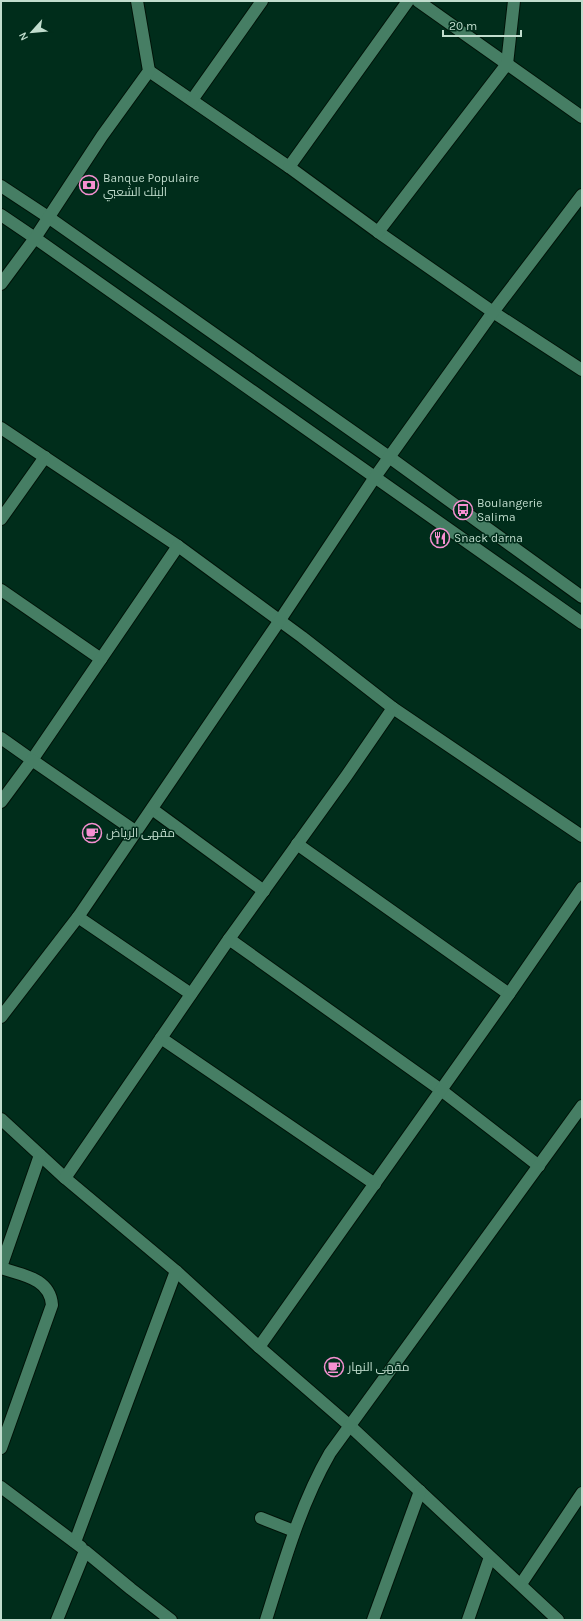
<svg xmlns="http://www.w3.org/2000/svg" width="583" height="1621" font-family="Karla,Cairo,sans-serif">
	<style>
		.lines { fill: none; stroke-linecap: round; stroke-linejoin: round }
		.minor-casing { stroke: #001308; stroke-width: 14 }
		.minor { stroke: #467e64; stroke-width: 12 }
		.labels { text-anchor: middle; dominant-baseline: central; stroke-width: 3; stroke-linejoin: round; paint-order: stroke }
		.poi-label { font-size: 12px; fill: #c1ddce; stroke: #002d1b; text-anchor: start }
	</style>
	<rect width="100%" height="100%" fill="#002d1b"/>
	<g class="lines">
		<defs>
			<g id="minor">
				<polyline points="418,1 582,117"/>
				<polyline points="149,71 289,167 378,232 493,312 582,370"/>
				<polyline points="192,100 262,1"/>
				<polyline points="289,167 408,1"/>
				<polyline points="1,186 48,217 389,457 582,597"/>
				<polyline points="1,215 35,238 582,623"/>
				<polyline points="378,232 507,64 514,1"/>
				<polyline points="1,284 35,238 102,136 149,71 137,1"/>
				<polyline points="1,428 178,546 302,637 393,708 582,836"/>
				<polyline points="1,519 45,457"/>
				<polyline points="1,590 101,659"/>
				<polyline points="1,738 32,760 178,546"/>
				<polyline points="1,802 32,760 135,831"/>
				<polyline points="152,809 264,891"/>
				<polyline points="297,844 509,994"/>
				<polyline points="78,917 191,994"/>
				<polyline points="229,939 347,775 393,708"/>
				<polyline points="1,1017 78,917 280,620 375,477 493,312 582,195"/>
				<polyline points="161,1038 375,1184"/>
				<polyline points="1,1119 65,1178 176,1271 259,1347 350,1426 558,1620"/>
				<polyline points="65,1178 229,939 441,1090 539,1166"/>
				<polyline points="1,1267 40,1155"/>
				<path d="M1 1268C22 1275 50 1278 52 1305L1 1448"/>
				<polyline points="259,1347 509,994 582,888"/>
				<polyline points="1,1487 81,1547"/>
				<polyline points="261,1518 294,1531"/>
				<polyline points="75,1542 176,1271"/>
				<polyline points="521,1584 582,1493"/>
				<polyline points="57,1620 85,1551 131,1589 171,1620"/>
				<path d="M266 1620C284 1563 300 1505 330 1453L582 1106"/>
				<polyline points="373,1620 420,1491"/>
				<polyline points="468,1620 490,1557"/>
			</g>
		</defs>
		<!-- minor casing -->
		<use href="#minor" class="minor-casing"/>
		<!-- minor -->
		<use href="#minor" class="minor"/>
	</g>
	<!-- icons -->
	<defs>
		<symbol id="bank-ring" viewBox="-11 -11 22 22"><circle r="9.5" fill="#002d1b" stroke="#f590d1" stroke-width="1.5"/><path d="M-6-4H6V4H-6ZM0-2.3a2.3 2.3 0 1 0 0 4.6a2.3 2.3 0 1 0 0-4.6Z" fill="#f590d1"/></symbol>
		<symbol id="bus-ring" viewBox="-11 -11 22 22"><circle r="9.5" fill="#002d1b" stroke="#f590d1" stroke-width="1.5"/><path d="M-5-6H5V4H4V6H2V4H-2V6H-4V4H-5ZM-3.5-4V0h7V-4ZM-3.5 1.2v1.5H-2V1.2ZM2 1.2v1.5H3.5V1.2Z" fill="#f590d1"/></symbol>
		<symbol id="restaurant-ring" viewBox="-11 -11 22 22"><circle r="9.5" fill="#002d1b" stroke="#f590d1" stroke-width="1.5"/><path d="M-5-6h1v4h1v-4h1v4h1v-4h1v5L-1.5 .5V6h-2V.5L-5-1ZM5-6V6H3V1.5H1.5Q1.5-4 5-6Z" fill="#f590d1"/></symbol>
		<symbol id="cafe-ring" viewBox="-11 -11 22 22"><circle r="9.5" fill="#002d1b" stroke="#f590d1" stroke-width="1.5"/><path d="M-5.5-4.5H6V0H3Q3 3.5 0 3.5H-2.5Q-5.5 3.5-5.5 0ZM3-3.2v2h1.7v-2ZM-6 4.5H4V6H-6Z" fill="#f590d1"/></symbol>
	</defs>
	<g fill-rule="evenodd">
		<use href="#bank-ring" x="78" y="174" width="22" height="22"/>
		<use href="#bus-ring" x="452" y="499" width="22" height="22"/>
		<use href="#restaurant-ring" x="429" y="527" width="22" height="22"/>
		<use href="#cafe-ring" x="81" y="822" width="22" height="22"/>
		<use href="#cafe-ring" x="323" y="1356" width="22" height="22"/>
	</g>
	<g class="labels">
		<!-- poi labels -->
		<g class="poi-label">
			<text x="103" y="178">Banque Populaire<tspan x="103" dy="14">البنك الشعبي</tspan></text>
			<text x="477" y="503">Boulangerie<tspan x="477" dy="14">Salima</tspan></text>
			<text x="454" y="538">Snack darna</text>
			<text x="106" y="833">مقهى الرياض</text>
			<text x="348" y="1367">مقهى النهار</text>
		</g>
	</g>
	<!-- border -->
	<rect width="583" height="1621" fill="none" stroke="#c1ddce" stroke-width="4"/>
	<!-- north arrow -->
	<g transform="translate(32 32) rotate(243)" stroke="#002d1b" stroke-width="3" paint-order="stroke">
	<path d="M0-3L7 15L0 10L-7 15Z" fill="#c1ddce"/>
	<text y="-6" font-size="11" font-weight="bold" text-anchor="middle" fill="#c1ddce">N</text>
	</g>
	<!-- scale -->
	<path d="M443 30v6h78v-6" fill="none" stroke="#c1ddce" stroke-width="2"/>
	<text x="449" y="30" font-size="12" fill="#c1ddce" stroke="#002d1b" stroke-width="3" paint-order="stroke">20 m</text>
</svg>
